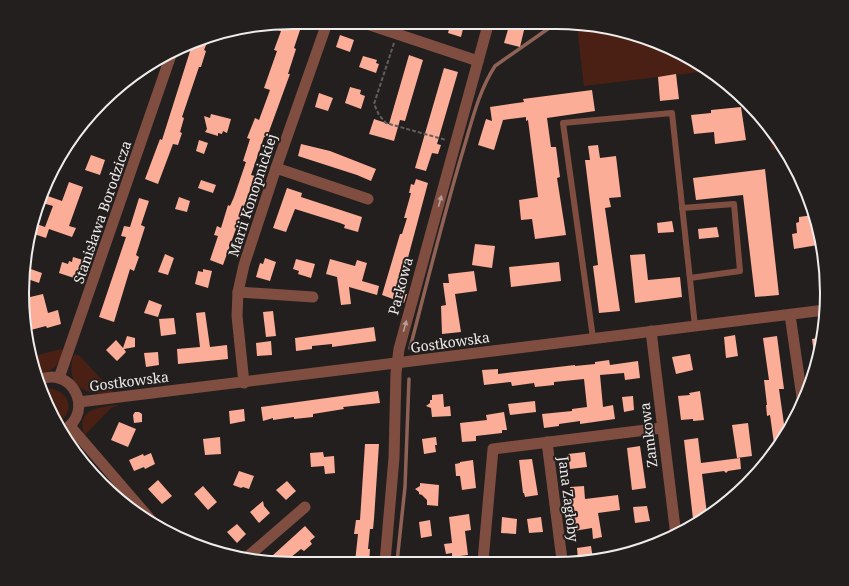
<svg xmlns="http://www.w3.org/2000/svg" width="849" height="586" font-family="'Noto Serif',serif">
	<style>
		.green { fill: #4b2014 }
		.lines { fill: none; stroke-linecap: round; stroke-linejoin: round }
		.stream { stroke: #906255; stroke-width: 3.5 }
		.building { fill: #fbad97 }
		.path { stroke: #615e5d; stroke-width: 2; stroke-dasharray: 4 2; stroke-linecap: butt }
		.service { stroke: #804e41; stroke-width: 6 }
		.minor { stroke: #804e41; stroke-width: 11 }
		.oneway { fill: #b79d96 }
		.labels { text-anchor: middle; dominant-baseline: central; stroke-width: 4; stroke-linejoin: round; paint-order: stroke }
		.street-label { font-size: 14px; fill: #eeeceb; stroke: #231f1e }
		.rim { fill: none; stroke: #eeeceb; stroke-width: 2 }
	</style>
	<rect width="100%" height="100%" fill="#231f1e"/>
	<!-- green -->
	<g class="green">
		<polygon points="577,27 609,27 627,34 628,39 634,37 691,58 708,71 584,86"/>
		<polygon points="769,127 785,149 771,150"/>
		<path d="M60 349 64 351C59 364 52 374 36 373L31 357Z"/>
		<path d="M74 354 80 356 111 390 117 393C88 396 63 389 74 354Z"/>
		<path d="M48 388C69 390 77 413 57 423L50 413 42 389Z"/>
		<path d="M118 405V406L111 408 85 435C74 409 100 407 118 405Z"/>
	</g>
	<g class="lines">
		<!-- stream -->
		<g class="stream">
			<path d="M410 348C427 283 443 218 462 154 471 125 478 92 495 66L552 26"/>
			<polyline points="397,562 405,487 409,379"/>
		</g>
	</g>
	<!-- building -->
	<g class="building">
		<polygon points="296,22 302,24 294,48 296,49 288,74 290,74 267,137 264,137 262,143 251,175 255,176 223,265 210,260 218,236 214,235 217,226 221,228 228,205 230,206 234,197 246,162 243,161 250,139 247,138 255,118 259,120 270,90 264,88 277,51 274,50 281,31 266,26"/>
		<polygon points="450,25 464,25 461,37 448,33"/>
		<polygon points="509,26 525,26 520,47 504,43"/>
		<polygon points="340,35 354,40 350,52 336,47"/>
		<polygon points="209,38 204,50 206,51 201,67 199,67 182,117 184,118 180,132 182,133 178,145 173,144 158,184 145,179 160,139 162,140 192,45"/>
		<polygon points="409,55 423,60 405,121 400,120 394,141 369,134 374,119 389,124"/>
		<polygon points="363,56 377,60 376,63 379,64 376,73 359,67"/>
		<polygon points="444,68 458,72 437,144 441,145 438,154 432,153 426,171 415,168"/>
		<polygon points="676,74 679,99 660,101 658,77"/>
		<polygon points="350,87 361,90 360,94 365,96 361,109 345,103"/>
		<polygon points="592,90 595,111 547,118 551,147 556,147 560,177 557,178 566,235 535,239 532,219 521,220 519,200 538,197 528,120 526,121 526,117 503,120 494,150 478,145 486,119 492,121 490,107 524,102 523,99"/>
		<polygon points="319,93 333,98 328,111 315,107"/>
		<polygon points="741,107 746,140 715,144 714,132 694,134 691,115 711,113 711,110"/>
		<polygon points="211,114 231,119 227,133 223,131 222,134 218,133 218,136 205,132 207,129 204,116 210,118"/>
		<polygon points="199,140 208,143 204,154 196,151"/>
		<polygon points="301,144 330,151 376,169 371,181 357,175 298,156"/>
		<polygon points="598,145 600,158 616,156 621,197 609,198 611,207 605,208 620,311 599,313 593,266 598,265 585,160 590,160 588,146"/>
		<polygon points="91,155 105,160 100,175 85,170"/>
		<polygon points="765,169 779,295 755,297 743,195 696,200 693,178"/>
		<polygon points="416,179 428,183 402,280 408,282 405,294 407,294 404,303 382,295 400,234 402,234 407,218 404,218 411,193 409,193 411,184 414,185"/>
		<polygon points="201,180 216,185 213,193 198,188"/>
		<polygon points="69,182 83,187 69,226 76,228 72,237 49,229 46,238 31,233 34,223 45,227 53,206 39,202 42,194 62,201"/>
		<polygon points="287,188 302,193 301,197 362,217 358,232 344,228 345,225 340,223 295,209 286,232 273,228"/>
		<polygon points="179,197 190,201 187,212 175,209"/>
		<polygon points="139,198 149,201 141,225 145,227 136,255 139,257 134,271 130,269 114,322 99,317 126,237 121,236 124,226 130,227"/>
		<polygon points="813,215 813,219 815,218 816,227 818,227 820,235 816,235 818,245 794,249 792,234 797,233 796,223 799,222 799,217"/>
		<polygon points="672,221 674,232 658,233 657,223"/>
		<polygon points="717,227 719,237 699,239 698,229"/>
		<polygon points="475,244 495,246 492,268 472,265"/>
		<polygon points="165,254 174,258 168,275 158,272"/>
		<polygon points="645,254 648,280 680,277 682,297 635,303 630,255"/>
		<polygon points="73,257 83,260 77,279 59,273 62,262 68,264 69,261 72,262"/>
		<polygon points="265,258 276,262 270,281 256,277 260,263 263,264"/>
		<polygon points="296,259 315,264 311,278 298,274 299,271 293,269"/>
		<polygon points="330,259 355,266 357,260 367,263 362,281 379,286 377,295 349,287 351,304 341,305 337,277 326,274"/>
		<polygon points="559,262 561,281 511,287 509,267"/>
		<polygon points="25,267 42,273 39,283 25,278"/>
		<polygon points="203,269 212,271 208,288 195,284 198,271 203,272"/>
		<polygon points="474,271 477,291 455,294 461,332 442,334 441,306 446,305 443,283 449,283 448,274"/>
		<polygon points="43,294 48,313 58,310 61,324 47,328 46,326 27,331 26,298"/>
		<polygon points="149,300 162,305 158,317 144,313"/>
		<polygon points="273,311 276,336 266,337 263,312"/>
		<polygon points="205,312 210,347 227,345 228,359 178,364 177,349 200,347 196,313"/>
		<polygon points="174,318 176,334 161,336 159,319"/>
		<polygon points="374,327 376,341 332,347 332,344 312,346 312,349 296,351 295,338"/>
		<polygon points="735,335 738,356 726,358 724,337"/>
		<polygon points="127,336 135,338 135,347 124,349 126,352 117,361 106,350 116,340 123,348"/>
		<polygon points="777,336 784,389 779,389 784,424 788,424 788,430 781,444 775,451 770,415 767,416 766,405 767,405 764,380 769,380 763,338"/>
		<polygon points="823,337 822,346 816,367 812,339"/>
		<polygon points="271,341 272,355 257,356 256,343"/>
		<polygon points="158,352 159,365 146,367 144,353"/>
		<polygon points="690,354 693,370 676,374 672,357"/>
		<polygon points="609,360 610,365 638,361 640,378 625,380 624,373 600,375 603,407 613,405 615,419 580,424 580,421 559,424 559,426 544,428 542,414 572,411 572,409 587,407 584,379 554,382 554,385 535,387 534,383 512,386 511,382 484,385 482,370 498,369 498,374 575,365 575,366 595,364 595,362"/>
		<polygon points="378,391 380,403 343,407 344,409 313,414 313,417 294,419 294,417 273,420 273,418 263,421 261,407"/>
		<polygon points="700,391 704,420 693,421 693,419 681,420 678,396 690,395 689,393"/>
		<polygon points="443,394 444,407 450,406 451,416 432,417 431,408 426,406 430,403 430,400 432,400 432,395"/>
		<polygon points="633,396 634,410 624,412 622,397"/>
		<polygon points="535,401 536,412 510,415 508,404"/>
		<polygon points="244,409 245,421 230,424 229,411"/>
		<polygon points="135,412 139,412 142,414 142,422 134,423 133,415"/>
		<polygon points="504,412 507,430 502,430 502,433 476,436 476,441 462,442 460,423 487,420 486,415"/>
		<polygon points="119,422 136,429 128,447 111,440"/>
		<polygon points="748,423 752,456 737,458 732,425"/>
		<polygon points="220,437 221,454 205,455 203,439"/>
		<polygon points="436,437 437,445 435,445 436,452 424,454 422,439"/>
		<polygon points="698,438 701,463 740,458 741,469 728,471 726,473 724,471 702,474 707,514 700,519 693,519 684,440"/>
		<polygon points="365,444 379,444 374,519 373,529 370,529 368,549 370,549 369,563 355,562 358,534 354,534 356,520 360,520"/>
		<polygon points="640,446 646,488 632,490 627,448"/>
		<polygon points="323,452 324,457 334,456 335,473 325,474 324,466 311,467 310,453"/>
		<polygon points="585,452 587,467 570,469 568,454"/>
		<polygon points="151,453 155,464 145,469 144,467 134,471 129,460 143,454 144,456"/>
		<polygon points="532,459 538,495 525,497 524,493 523,493 519,460"/>
		<polygon points="473,460 476,488 462,490 460,476 456,476 455,464 460,463 460,462"/>
		<polygon points="239,471 254,476 249,489 243,487 241,488 233,485"/>
		<polygon points="158,480 172,496 162,504 148,489"/>
		<polygon points="287,481 296,491 286,500 276,490"/>
		<polygon points="420,483 439,485 438,506 427,505 427,500 422,495 419,494 419,492 415,489 420,486"/>
		<polygon points="203,486 217,502 208,510 194,494"/>
		<polygon points="584,486 585,499 618,495 620,510 598,513 602,537 593,539 592,528 574,531 570,487"/>
		<polygon points="263,501 264,506 270,513 259,523 250,512"/>
		<polygon points="647,506 650,521 635,523 633,507"/>
		<polygon points="469,514 471,530 465,531 468,555 452,557 452,553 446,554 444,544 452,543 449,517"/>
		<polygon points="502,517 517,519 516,534 501,533"/>
		<polygon points="541,517 543,532 529,533 527,519"/>
		<polygon points="430,520 432,536 421,538 419,522"/>
		<polygon points="237,524 246,534 237,543 227,532"/>
		<polygon points="305,526 315,537 310,541 312,544 304,551 301,549 284,563 277,562 272,556"/>
		<polygon points="591,546 593,559 578,559 577,548"/>
	</g>
	<g class="lines">
		<!-- path -->
		<polyline class="path" points="394,43 374,104 379,115 386,123 446,140"/>
		<!-- service -->
		<g class="service">
			<polyline points="682,208 734,204 740,271 690,278"/>
			<polyline points="593,338 563,123 672,113 695,326"/>
		</g>
		<!-- minor -->
		<g class="minor">
			<polyline points="364,23 478,61"/>
			<polyline points="276,168 368,199"/>
			<polyline points="238,292 313,297"/>
			<polyline points="790,315 803,404"/>
			<polyline points="651,331 676,536"/>
			<polyline points="59,378 171,55"/>
			<path d="M39 380C70 365 97 410 63 431"/>
			<polyline points="244,383 237,316 238,292 244,265 276,168 327,23"/>
			<polyline points="79,402 825,310"/>
			<polyline points="70,426 156,526"/>
			<polyline points="547,442 562,560"/>
			<polyline points="245,559 305,507"/>
			<polyline points="483,561 493,449 662,428"/>
			<polyline points="385,562 394,458 396,373 399,349 488,25"/>
		</g>
	</g>
	<!-- one-way arrows -->
	<defs><path id="oneway-solid" d="M-6-.8H1V-3.2L6.5 0L1 3.2V.8H-6Z"/></defs>
	<g class="oneway">
		<use href="#oneway-solid" transform="translate(440 201) rotate(-75)"/>
		<use href="#oneway-solid" transform="translate(405 326) rotate(-75)"/>
	</g>
	<g class="labels">
		<!-- street labels -->
		<g class="street-label">
			<text transform="translate(252 195) rotate(-72)">Marii Konopnickiej</text>
			<text transform="translate(102 212) rotate(-71)">Stanisława Borodzicza</text>
			<text transform="translate(400 286) rotate(-75)">Parkowa</text>
			<text transform="translate(450 342) rotate(-8)">Gostkowska</text>
			<text transform="translate(129 381) rotate(-7)">Gostkowska</text>
			<text transform="translate(648 435) rotate(-97)">Zamkowa</text>
			<text transform="translate(569 499) rotate(83)">Jana Zagłoby</text>
		</g>
	</g>
	<!-- crop -->
	<path d="M0 0H849V586H0ZM293 29H556A264 264 0 0 1 820 293V293A264 264 0 0 1 556 557H293A264 264 0 0 1 29 293V293A264 264 0 0 1 293 29Z" fill="#231f1e" fill-rule="evenodd"/>
	<path class="rim" d="M293 29H556A264 264 0 0 1 820 293V293A264 264 0 0 1 556 557H293A264 264 0 0 1 29 293V293A264 264 0 0 1 293 29Z"/>
</svg>
